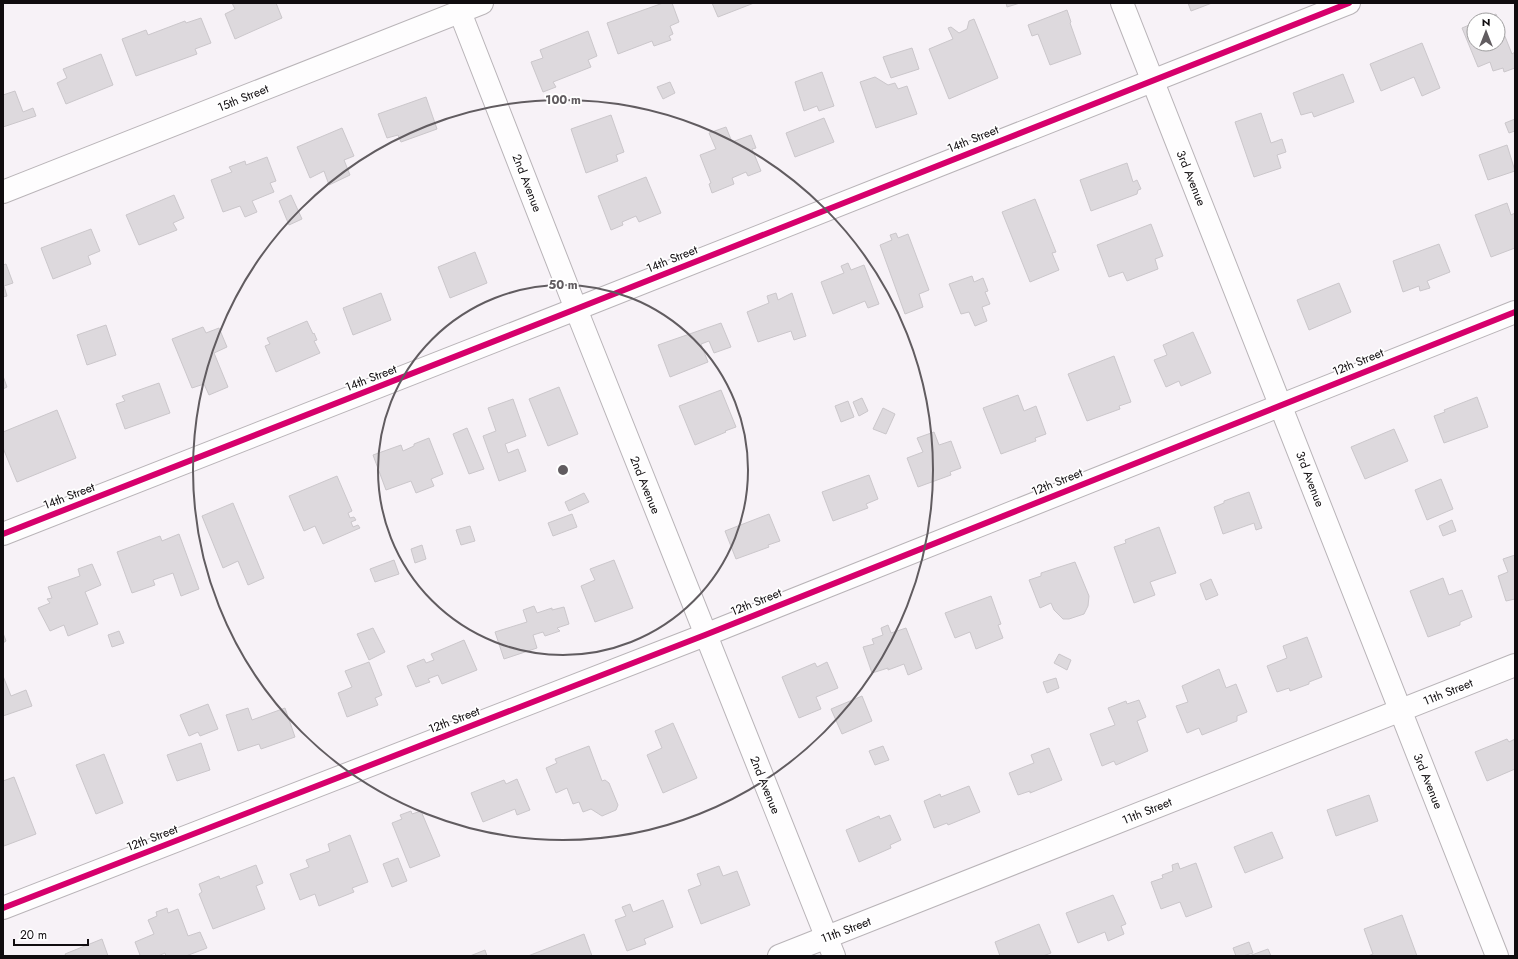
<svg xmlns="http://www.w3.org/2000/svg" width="1518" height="959" font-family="Jost,sans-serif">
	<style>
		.building { fill: #ddd9dd; stroke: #cbc7cb }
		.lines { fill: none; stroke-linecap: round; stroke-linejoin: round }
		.street-casing { stroke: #b9b4b8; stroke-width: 24 }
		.street { stroke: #fefdfe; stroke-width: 22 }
		.cycleway-casing { stroke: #fff; stroke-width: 8 }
		.cycleway { stroke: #d6006c; stroke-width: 6 }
		.ring { fill: none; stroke: #615c60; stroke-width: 2 }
		.labels { text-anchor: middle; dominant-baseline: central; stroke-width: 3.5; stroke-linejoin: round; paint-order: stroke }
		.street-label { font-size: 12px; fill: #100c0f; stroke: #fff }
		.centre { fill: #615c60; stroke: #fff; stroke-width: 2 }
		.ring-label { font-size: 12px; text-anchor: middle; font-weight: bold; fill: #615c60; stroke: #fff; stroke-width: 3.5; stroke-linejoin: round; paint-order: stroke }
	</style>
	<rect width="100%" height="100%" fill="#f7f2f7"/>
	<!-- building -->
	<g class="building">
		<polygon points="232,3 276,3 282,18 235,39 225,14 235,9"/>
		<polygon points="663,3 672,3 679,22 670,26 673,34 669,36 671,40 654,46 652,41 618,54 607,23"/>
		<polygon points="712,3 754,3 718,17"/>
		<polygon points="1006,3 1020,3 1007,7"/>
		<polygon points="1188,3 1212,3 1191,11"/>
		<polygon points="1067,10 1071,22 1070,23 1081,54 1050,65 1038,34 1032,36 1028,25"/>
		<polygon points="1496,14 1512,54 1515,52 1515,68 1504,72 1503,68 1493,71 1490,62 1478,67 1462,28 1474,23 1474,44 1498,44 1498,20 1482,20"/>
		<polygon points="201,18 211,43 195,49 197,54 136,76 122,39 146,30 148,35 185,21 186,23"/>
		<polygon points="974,19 998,78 949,99 929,49 953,39 948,28 951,27 959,33 967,29 969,21"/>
		<polygon points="588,31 597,56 588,60 591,67 553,82 556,87 543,92 531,62 543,58 540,50"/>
		<polygon points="1422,43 1440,88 1422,96 1414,77 1381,91 1370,64"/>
		<polygon points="912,48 919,69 891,78 883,57"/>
		<polygon points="101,54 113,85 66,104 57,83 67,78 63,69"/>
		<polygon points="822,72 834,106 819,111 817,106 804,111 795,82"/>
		<polygon points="1343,74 1354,102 1314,117 1312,112 1301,115 1293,93"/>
		<polygon points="875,77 888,85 895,83 898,89 907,86 917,114 876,128 860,82"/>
		<polygon points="670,82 675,93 663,99 657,87"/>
		<polygon points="15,91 23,112 33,108 36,116 3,127 3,95"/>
		<polygon points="426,97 437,129 401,142 398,135 387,138 378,114"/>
		<polygon points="1261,113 1271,143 1282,139 1286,152 1277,155 1281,168 1254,177 1235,122"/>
		<polygon points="611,115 624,152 616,155 618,161 586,173 571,129"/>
		<polygon points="824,118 834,142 795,157 786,133"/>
		<polygon points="1515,119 1515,131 1509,133 1505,123"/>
		<polygon points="726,127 732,142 751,135 756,148 752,149 761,171 748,176 746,172 732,178 734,184 712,193 709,184 711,183 700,155 716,149 709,133"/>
		<polygon points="342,128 354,156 344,160 350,175 329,185 324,171 310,178 297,147"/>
		<polygon points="1507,145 1515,171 1488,180 1479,155"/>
		<polygon points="267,157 276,181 270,183 274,192 252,201 257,212 245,217 240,206 223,212 211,180 232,172 229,167 245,161 246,165"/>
		<polygon points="1127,163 1133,182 1137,180 1141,189 1138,190 1137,194 1091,211 1080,180"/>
		<polygon points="646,177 661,213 639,222 636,216 622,222 623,225 611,230 598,196"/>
		<polygon points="174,195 184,218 173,223 177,230 139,245 126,215"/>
		<polygon points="291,195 302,219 289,225 279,201"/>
		<polygon points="1035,199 1056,252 1052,253 1059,270 1030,282 1002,212"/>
		<polygon points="1507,203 1511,215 1515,213 1515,248 1491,257 1475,215"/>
		<polygon points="1151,224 1163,256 1155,259 1158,269 1127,281 1123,272 1109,277 1097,245"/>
		<polygon points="91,229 100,251 88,256 91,264 53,279 41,248"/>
		<polygon points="896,233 898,238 908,234 929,290 919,294 923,307 905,314 880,245 892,240 890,235"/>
		<polygon points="1439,244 1450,272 1427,281 1430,288 1420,291 1419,286 1403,292 1393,261"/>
		<polygon points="475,252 487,283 450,298 438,267"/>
		<polygon points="848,263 851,270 864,265 879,304 868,308 865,301 833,314 821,282 844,273 841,266"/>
		<polygon points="6,264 13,283 4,286 7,296 3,297 3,265"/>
		<polygon points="972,276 974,282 983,278 988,291 985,292 990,304 982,307 987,321 975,326 969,312 961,314 949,284"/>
		<polygon points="1339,283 1351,312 1309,330 1297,300"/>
		<polygon points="381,293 391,320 353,335 343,308"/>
		<polygon points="776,293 778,300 792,293 806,336 794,340 791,331 758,342 747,312 769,303 767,296"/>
		<polygon points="307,321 313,334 314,333 317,340 314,341 320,353 276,372 265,346 270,344 267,338"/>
		<polygon points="721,323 731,347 714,353 709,341 701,344 708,362 670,377 658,345"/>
		<polygon points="106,325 116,355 87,365 77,335"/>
		<polygon points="203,327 206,333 219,328 227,347 214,353 228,387 209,395 204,384 192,388 172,339"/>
		<polygon points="1193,332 1211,373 1181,386 1179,381 1166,387 1154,360 1167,355 1163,345"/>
		<polygon points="1114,356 1131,402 1119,406 1120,409 1087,421 1068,374"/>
		<polygon points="3,376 7,387 3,389"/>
		<polygon points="159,383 170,413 125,429 116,404 125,401 122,396"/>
		<polygon points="559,387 578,434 548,446 529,399"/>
		<polygon points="721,390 736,427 725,431 726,432 695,445 679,406"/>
		<polygon points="1018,395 1024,411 1036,406 1046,434 1035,438 1036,441 1001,454 983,408"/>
		<polygon points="1477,397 1488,427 1444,443 1434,416 1445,412 1444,410"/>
		<polygon points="862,398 868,411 859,416 853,402"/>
		<polygon points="513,399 526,436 505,444 508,453 518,449 526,471 499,481 483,436 496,431 488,408"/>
		<polygon points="848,401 854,417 841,422 835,406"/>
		<polygon points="883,408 895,414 886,434 873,429"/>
		<polygon points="57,410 76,458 17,482 3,448 3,432"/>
		<polygon points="467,428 484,469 469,474 453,434"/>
		<polygon points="1394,429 1408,461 1365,479 1351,447"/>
		<polygon points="934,432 939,445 951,441 961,468 950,472 951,475 918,487 907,458 923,452 917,438"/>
		<polygon points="429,438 443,474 431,479 434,486 416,493 411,481 386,490 373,455 401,445 403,451 414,446 414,444"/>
		<polygon points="869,475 878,499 866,504 868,508 833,521 822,492"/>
		<polygon points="337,476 352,511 348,513 350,518 354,517 356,520 351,522 353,527 358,525 360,528 323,544 315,526 304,531 289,496"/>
		<polygon points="1441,479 1453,509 1427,520 1415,490"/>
		<polygon points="1249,492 1262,528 1256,530 1254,523 1223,534 1214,507 1224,503 1224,501"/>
		<polygon points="584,493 589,502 569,511 565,502"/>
		<polygon points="233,503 264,578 248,585 238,561 223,568 202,516"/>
		<polygon points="572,514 577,527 553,536 548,523"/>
		<polygon points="769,514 780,541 768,545 769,547 736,559 725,531"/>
		<polygon points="1452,520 1456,531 1443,536 1439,526"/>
		<polygon points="470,526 475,541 461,545 456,530"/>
		<polygon points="1159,527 1176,573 1150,582 1155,595 1134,603 1114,547 1126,543 1125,540"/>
		<polygon points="179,534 199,589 181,596 173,573 153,580 155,585 132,593 117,552 160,536 162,541"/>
		<polygon points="422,545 426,559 415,563 411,549"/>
		<polygon points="1515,555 1515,599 1506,601 1498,576 1508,572 1503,559"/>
		<polygon points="394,560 399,574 375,582 370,569"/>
		<polygon points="614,560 633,608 595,622 581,586 595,580 590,569"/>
		<polygon points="1075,562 1089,596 1088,606 1084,614 1069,619 1063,619 1054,610 1051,603 1040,608 1029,580 1041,576 1041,573"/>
		<polygon points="92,564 101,585 85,592 98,624 68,636 64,625 50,631 38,608 50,603 47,599 52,598 48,587 80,576 78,569"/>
		<polygon points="1443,578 1449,595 1462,590 1472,617 1460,622 1460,625 1428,637 1410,591"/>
		<polygon points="1211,579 1218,595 1206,600 1200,584"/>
		<polygon points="991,596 1001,624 998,625 1003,638 976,649 970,632 955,638 945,613"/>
		<polygon points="534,606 537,613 552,608 552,610 564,607 569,624 557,628 560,631 545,636 543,632 533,635 537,648 504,659 495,632 527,622 523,610"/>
		<polygon points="888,625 891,633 906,628 922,669 908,675 904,664 888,670 888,668 872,673 863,647 874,644 872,639 883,635 881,628"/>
		<polygon points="373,628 385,652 369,660 357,634"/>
		<polygon points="119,631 124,643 112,647 108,635"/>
		<polygon points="3,633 6,641 3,643"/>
		<polygon points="1307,637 1322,677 1309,682 1309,684 1290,691 1289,688 1277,692 1267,666 1287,658 1283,646"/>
		<polygon points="464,640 477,670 442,684 438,675 428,679 430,682 416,687 407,666 424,659 426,663 434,660 431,654"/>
		<polygon points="1059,654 1071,660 1067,670 1054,663"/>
		<polygon points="369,662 382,695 375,698 378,705 347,717 338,693 352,687 345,671"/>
		<polygon points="827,662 838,688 816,697 821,709 799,718 782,677 815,663 817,667"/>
		<polygon points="1219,669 1226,688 1236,684 1247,712 1237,716 1237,721 1202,735 1199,728 1187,733 1176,706 1188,702 1182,686"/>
		<polygon points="3,676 11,696 26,690 32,706 3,716"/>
		<polygon points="1056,678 1059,688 1047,693 1043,682"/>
		<polygon points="862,696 872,721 842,734 831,709"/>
		<polygon points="1139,700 1146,717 1137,721 1148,751 1116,765 1114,761 1102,766 1090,734 1115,725 1108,708 1126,701 1127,704"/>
		<polygon points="208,704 218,729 200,736 198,732 189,736 180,715"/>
		<polygon points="248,708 252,720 285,708 295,737 261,749 259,744 238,751 226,715"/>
		<polygon points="673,723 697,778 663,793 647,755 662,748 655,731"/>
		<polygon points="1507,739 1509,742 1515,739 1515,769 1487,781 1475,752"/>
		<polygon points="201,743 210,770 177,781 167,755"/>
		<polygon points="589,746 602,781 605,780 609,783 618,805 616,810 602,816 591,809 583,812 579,802 573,804 567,788 556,793 546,768 557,763 555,759"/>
		<polygon points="883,746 889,760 875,765 869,751"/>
		<polygon points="1049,748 1062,780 1030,793 1030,791 1018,795 1009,773 1034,763 1031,755"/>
		<polygon points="104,754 123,803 96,814 76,765"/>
		<polygon points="14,777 36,834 4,846 3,842 3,781"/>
		<polygon points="517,779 530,810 517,815 515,809 483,822 471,793 504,780 506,784"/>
		<polygon points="969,786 980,812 948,825 947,823 934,828 924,801 940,794 941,797"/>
		<polygon points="1369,795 1378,821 1336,836 1327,810"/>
		<polygon points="411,811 412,814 421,811 440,856 410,868 392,823 402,819 400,815"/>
		<polygon points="890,815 901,840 890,845 891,848 859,862 846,830 879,816 880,819"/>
		<polygon points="1272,832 1283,858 1245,873 1234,847"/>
		<polygon points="350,835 368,882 352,888 354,892 319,906 315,894 300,900 290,874 309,867 306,860 330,851 328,844"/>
		<polygon points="398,858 407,881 392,887 383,864"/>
		<polygon points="1178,863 1180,869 1196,863 1212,907 1186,917 1180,902 1161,909 1151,882 1163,878 1162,875 1173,871 1172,865"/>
		<polygon points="256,865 263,883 256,886 265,909 213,929 199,894 202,892 199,884 219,876 220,879"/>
		<polygon points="719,866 723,876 737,871 750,905 701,924 688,890 701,885 697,874"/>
		<polygon points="1113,895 1126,924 1121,926 1124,934 1108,941 1105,932 1078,943 1066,913"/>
		<polygon points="663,900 673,927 644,939 646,944 627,951 615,920 626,916 622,907 630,904 633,912"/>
		<polygon points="167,908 168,913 178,909 188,936 200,932 207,948 186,956 166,956 165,953 158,956 138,956 140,955 135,942 154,934 148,920 157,916 156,912"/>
		<polygon points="1402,915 1417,956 1368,956 1373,954 1364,929"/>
		<polygon points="1039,924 1051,953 1043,956 1000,956 995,942"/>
		<polygon points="584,934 592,956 528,956"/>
		<polygon points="102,939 108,956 66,956 65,954"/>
		<polygon points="1249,942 1253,953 1243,956 1236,956 1233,948"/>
		<polygon points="1268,949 1271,956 1249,956"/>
		<polygon points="485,950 487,956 470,956"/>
	</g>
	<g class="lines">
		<defs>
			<g id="street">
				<polyline points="1122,3 1497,956"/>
				<polyline points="460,12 576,309 834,956"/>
				<polyline points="3,192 482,3"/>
				<polyline points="3,534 576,309 1349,3"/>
				<polyline points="3,908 705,635 1515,312"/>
				<polyline points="779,956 1515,665"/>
			</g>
		</defs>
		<!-- street casing -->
		<use href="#street" class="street-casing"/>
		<!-- street -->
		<use href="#street" class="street"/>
		<defs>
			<g id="cycleway">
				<polyline points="3,534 576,309 1349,3"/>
				<polyline points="3,908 705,635 1515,312"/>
			</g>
		</defs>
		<!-- cycleway casing -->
		<use href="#cycleway" class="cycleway-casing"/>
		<!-- cycleway -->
		<use href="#cycleway" class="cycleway"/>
	</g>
	<!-- distance rings -->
	<g class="ring">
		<circle cx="563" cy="470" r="185"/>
		<circle cx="563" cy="470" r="370"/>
	</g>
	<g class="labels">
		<!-- street labels -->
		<g class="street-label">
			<text transform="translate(243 98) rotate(-22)">15th Street</text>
			<text transform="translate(973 139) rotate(-22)">14th Street</text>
			<text transform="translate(1191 178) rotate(68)">3rd Avenue</text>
			<text transform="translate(527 183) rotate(69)">2nd Avenue</text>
			<text transform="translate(672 259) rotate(-22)">14th Street</text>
			<text transform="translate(1358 362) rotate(-22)">12th Street</text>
			<text transform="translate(371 378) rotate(-21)">14th Street</text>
			<text transform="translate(1310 479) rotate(69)">3rd Avenue</text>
			<text transform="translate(1057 482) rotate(-22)">12th Street</text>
			<text transform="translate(645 485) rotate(68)">2nd Avenue</text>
			<text transform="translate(69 496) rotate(-21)">14th Street</text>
			<text transform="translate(756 602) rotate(-22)">12th Street</text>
			<text transform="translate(1448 692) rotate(-22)">11th Street</text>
			<text transform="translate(454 720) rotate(-21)">12th Street</text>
			<text transform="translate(1428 781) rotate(68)">3rd Avenue</text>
			<text transform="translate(765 785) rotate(68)">2nd Avenue</text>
			<text transform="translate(1147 811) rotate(-22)">11th Street</text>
			<text transform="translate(152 838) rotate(-21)">12th Street</text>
			<text transform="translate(846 930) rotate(-21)">11th Street</text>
		</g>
	</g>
	<circle cx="563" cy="470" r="6" class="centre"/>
	<g class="ring-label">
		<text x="563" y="104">100 m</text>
		<text x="563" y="289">50 m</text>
	</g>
	<!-- border -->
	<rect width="1518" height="959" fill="none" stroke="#100c0f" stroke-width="8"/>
	<!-- north arrow -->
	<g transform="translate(1486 32)"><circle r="19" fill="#ffffff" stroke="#9f9e9f"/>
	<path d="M0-3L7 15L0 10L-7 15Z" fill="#615c60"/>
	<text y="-6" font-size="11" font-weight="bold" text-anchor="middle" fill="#100c0f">N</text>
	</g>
	<!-- scale -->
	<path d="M14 939v6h74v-6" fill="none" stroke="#100c0f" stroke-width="2"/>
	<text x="20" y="939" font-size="12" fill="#100c0f" stroke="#ffffff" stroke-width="3" paint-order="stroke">20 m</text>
</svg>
